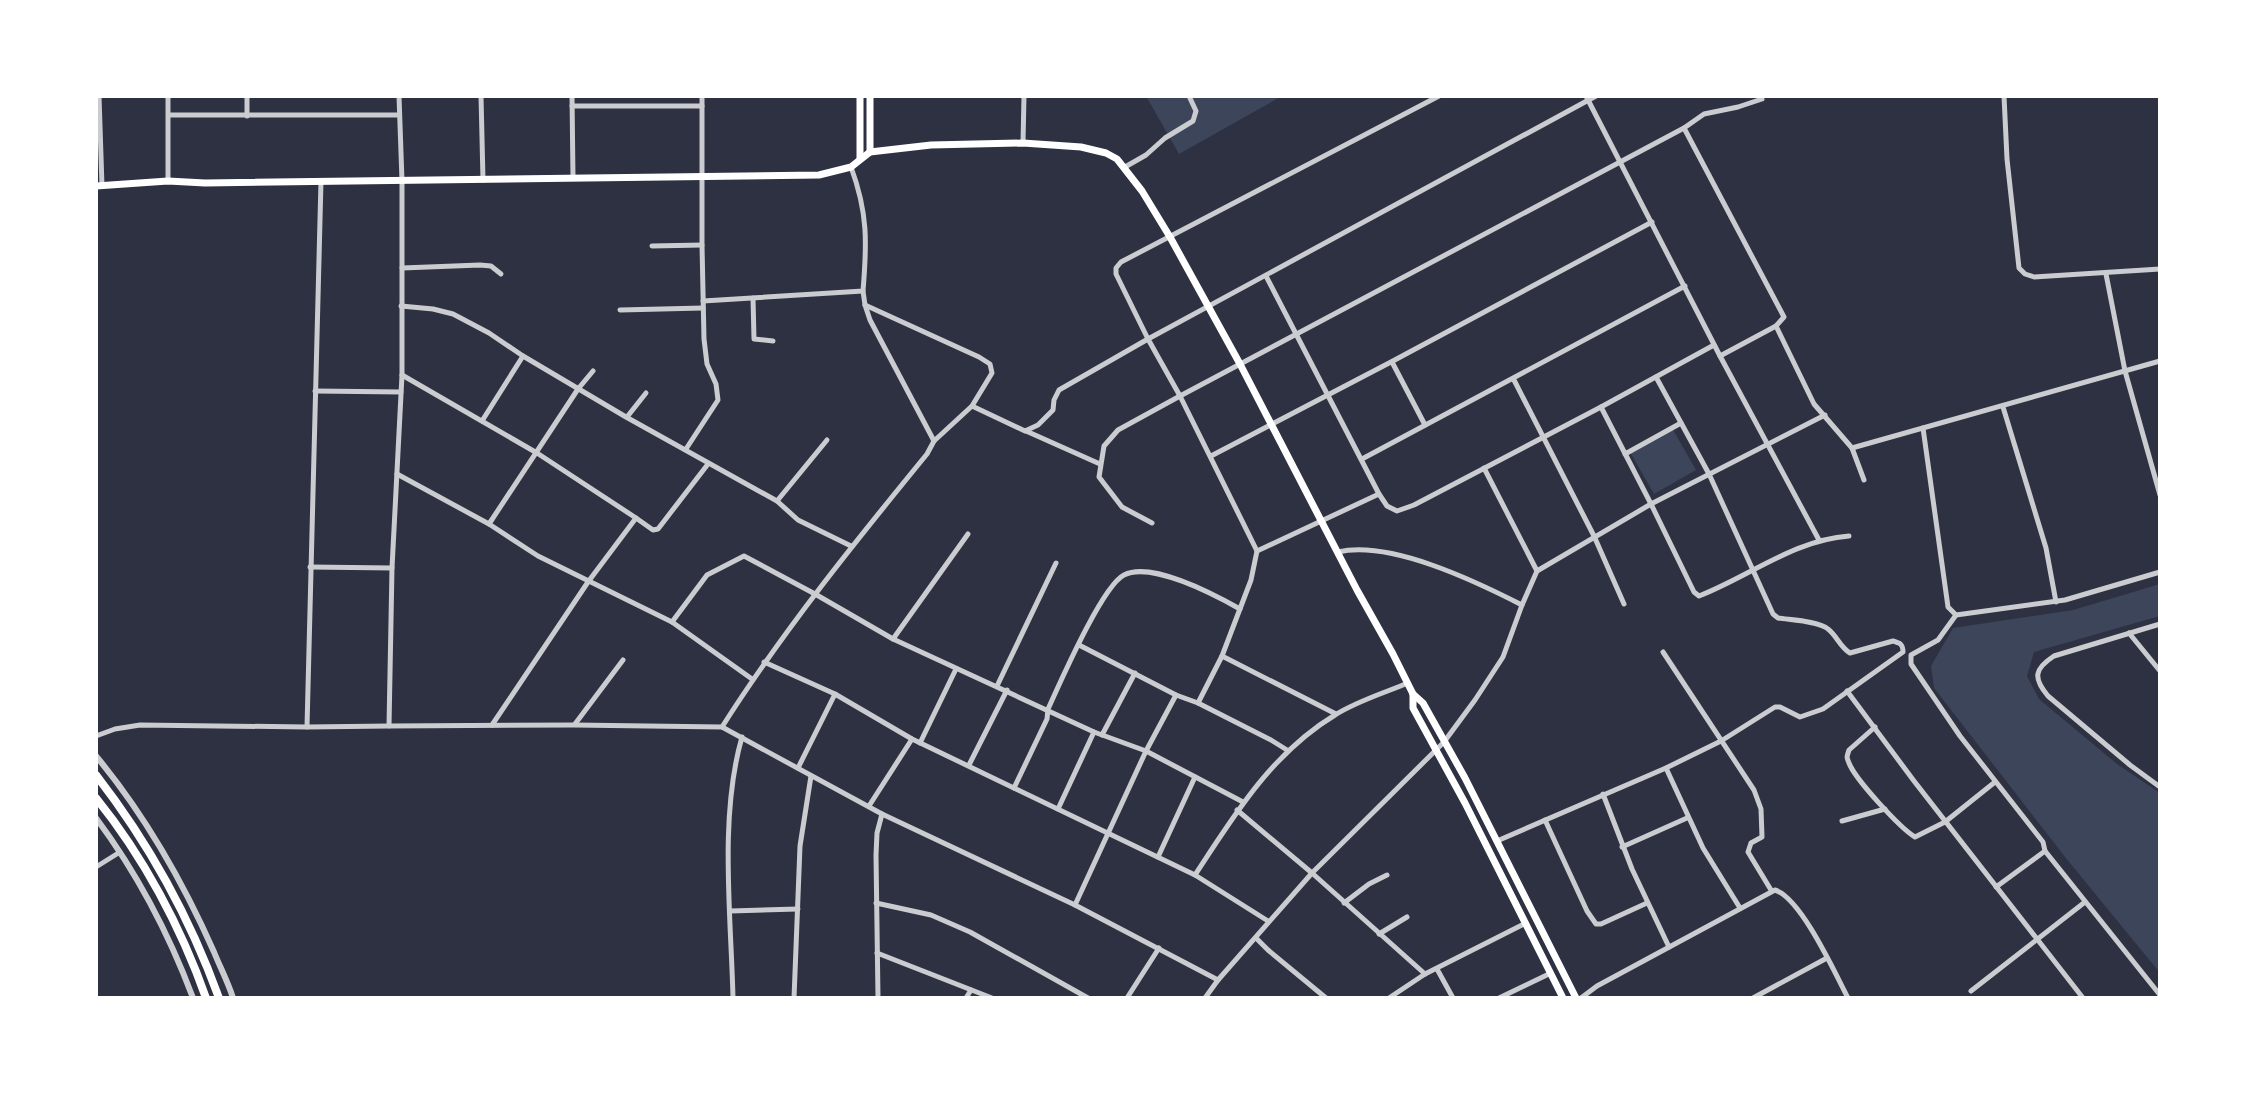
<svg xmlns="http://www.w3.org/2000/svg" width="2256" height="1094" font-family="Spectral,serif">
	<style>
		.green { fill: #3c4559 }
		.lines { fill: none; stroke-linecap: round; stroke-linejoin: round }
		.minor { stroke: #caccd0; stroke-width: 5 }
		.tertiary { stroke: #caccd0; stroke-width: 6 }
		.secondary { stroke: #fff; stroke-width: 7 }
		.trunk { stroke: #fff; stroke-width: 8 }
	</style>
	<rect width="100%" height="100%" fill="#2d3142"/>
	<!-- green -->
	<g class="green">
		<polygon points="1146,96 1282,96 1179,154"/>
		<polygon points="1672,428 1696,470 1654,494 1630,452"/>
		<polygon points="2160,584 2160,616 2034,652 2027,676 2039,699 2117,764 2160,793 2160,973 2065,857 1934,688 1931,666 1953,628 2073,610"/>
	</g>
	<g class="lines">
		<!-- minor -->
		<g class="minor">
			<polyline points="99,96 102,186"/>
			<polyline points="168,96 168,181"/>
			<polyline points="399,96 402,181 402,375 392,568 389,726 574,725 722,727 882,814 1075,905 1218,980"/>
			<polyline points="481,96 483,180"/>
			<polyline points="572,96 573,178"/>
			<polyline points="1586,96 1720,356 1819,540"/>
			<polyline points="1596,96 1148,339 1180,396 1684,128 1784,317 1776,326 1720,356"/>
			<polyline points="2004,96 2007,159 2019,268 2025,274 2034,277 2160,269"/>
			<polyline points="572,106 702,106"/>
			<polyline points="169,115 399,115"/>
			<polyline points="247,116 247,96"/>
			<polyline points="1684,128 1704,114 1738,107 1762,99"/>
			<polyline points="1023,143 1024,96"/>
			<polyline points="1125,167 1146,155 1165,138 1193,121 1196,111 1189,96"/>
			<polyline points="321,181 307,727 389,726"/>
			<polyline points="652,246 702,245"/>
			<polyline points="402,268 480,265 491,266 501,274"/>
			<polyline points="2106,274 2125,371 2160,495"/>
			<polyline points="1266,276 1379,494 1387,506 1397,511 1414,505 1601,407 1714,345"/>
			<polyline points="753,298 754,339 773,341"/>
			<path d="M703 301 863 291C867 243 868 213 851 167"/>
			<polyline points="865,305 979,357 990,364 992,373 972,406 934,441"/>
			<polyline points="401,306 433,309 453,314 489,333 523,356 626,417 777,501 798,520 851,546"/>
			<polyline points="620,310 703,308"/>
			<polyline points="1776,326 1814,404 1852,448 1864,480"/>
			<polyline points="1392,362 1425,425"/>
			<polyline points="402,375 537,453 636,518 588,582 492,725"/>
			<polyline points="1514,380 1594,536 1624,604"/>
			<polyline points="315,391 401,392"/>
			<polyline points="972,406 1025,431 1038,425 1053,410 1054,400 1059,390 1148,339 1116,274 1116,268 1121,262 1439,96"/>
			<path d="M1601 407 1651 504 1694 592 1699 596C1750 576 1794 540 1849 536"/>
			<polyline points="2003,407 2046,548 2056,602"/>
			<polyline points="627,417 646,393"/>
			<polyline points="482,421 523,356"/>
			<polyline points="1923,428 1948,607 1956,615"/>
			<polyline points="1026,431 1100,464"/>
			<polyline points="1852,448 2160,361"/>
			<polyline points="686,449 718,400 716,384 707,364 704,339 702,245 702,96"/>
			<polyline points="1625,454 1681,423"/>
			<polyline points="1211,456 1391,362 1652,222"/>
			<polyline points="1362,459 1685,286"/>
			<polyline points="1484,468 1537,571"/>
			<polyline points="397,474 489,524 538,556 672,622 752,679"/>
			<polyline points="777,501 827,440"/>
			<polyline points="636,518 653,530 658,529 708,464"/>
			<polyline points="1152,523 1122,507 1099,477 1104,446 1118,430 1180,396 1257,551 1251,580 1222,656 1198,703"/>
			<polyline points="489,524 578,389 593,371"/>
			<polyline points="1257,551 1379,494"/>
			<path d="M1338 552C1390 540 1475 581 1522 605"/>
			<polyline points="310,567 392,568"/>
			<polyline points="1956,615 1938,640 1911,655 1911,664 1960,736 2043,842 2045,851 2160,995"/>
			<polyline points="1956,615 2065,600 2160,572"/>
			<polyline points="672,622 707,575 744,556 815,594 893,639 968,534"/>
			<path d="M2160 624 2054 656C2034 669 2033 678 2048 696L2130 765 2160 787"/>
			<polyline points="2129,633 2160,671"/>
			<polyline points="893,639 1094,732 1146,751 1243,802"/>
			<polyline points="1079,645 1176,695 1198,703 1271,740 1287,750"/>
			<polyline points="1663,652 1754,790 1761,809 1762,837 1751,843 1748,852 1771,890"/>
			<polyline points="1222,656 1336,714"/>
			<polyline points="764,662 835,694 912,739 1195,875 1268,921"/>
			<polyline points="997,686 1056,563"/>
			<polyline points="1847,691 1914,781 2083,998"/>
			<polyline points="575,724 623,660"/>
			<path d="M722 727C783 631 855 542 927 454L934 441 870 320 865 305 863 291"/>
			<path d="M1875 727 1849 750C1847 757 1846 756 1849 763 1855 779 1900 828 1915 837L1945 822 1995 782"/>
			<polyline points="1102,735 1135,673"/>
			<polyline points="96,736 115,729 140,725 307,727"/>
			<polyline points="920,743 956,669"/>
			<polyline points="969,765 1007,690"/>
			<polyline points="798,768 835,694"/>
			<polyline points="1666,768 1703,848 1740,908"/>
			<path d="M1014 788 1047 719 1048 709C1060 683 1102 586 1124 575 1151 561 1215 595 1240 609"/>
			<polyline points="1603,794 1632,869 1669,947"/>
			<polyline points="869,806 912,739"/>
			<polyline points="1058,809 1094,732"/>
			<polyline points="1237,810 1312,873 1425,974"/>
			<polyline points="1545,820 1587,911 1596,924 1601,924 1647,903"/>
			<polyline points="1842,821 1885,809"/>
			<path d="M1497 841 1666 768 1721 741 1775 707H1780L1800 717 1823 709 1903 652C1903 644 1900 643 1893 641L1850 653C1840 647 1837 636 1828 629 1819 621 1791 620 1778 618L1773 614 1709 474 1656 377"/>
			<polyline points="1622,847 1687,818"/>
			<polyline points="1158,857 1195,777"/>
			<polyline points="96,867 120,852"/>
			<path d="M1195 875C1234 815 1272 753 1335 715 1357 701 1384 693 1408 683"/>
			<polyline points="1996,887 2045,851"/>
			<polyline points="876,903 931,915 970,932 1088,998"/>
			<polyline points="1344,903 1369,884 1387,875"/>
			<polyline points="1075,905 1146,751 1176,695"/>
			<polyline points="730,911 798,909"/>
			<polyline points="1379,934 1407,917"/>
			<polyline points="1256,938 1268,950 1326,998"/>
			<polyline points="877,953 992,998"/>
			<polyline points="1437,969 1453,998"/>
			<polyline points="1971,991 2085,902"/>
			<path d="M733 998C731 914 719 817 742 737"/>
			<polyline points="794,998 800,846 811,776"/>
			<polyline points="878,998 876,855 877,833 882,814"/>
			<polyline points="966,998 971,990"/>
			<polyline points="1127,998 1159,948"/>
			<polyline points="1205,998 1218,980 1312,873 1444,742 1475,700 1503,657 1522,605 1537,571 1651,504 1825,415"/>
			<polyline points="1389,998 1425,974 1526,923"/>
			<polyline points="1499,998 1551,973"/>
			<path d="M1581 998 1597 986 1775 890C1801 898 1835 973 1848 998"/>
			<polyline points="1753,998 1827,958"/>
		</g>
		<!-- tertiary -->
		<g class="tertiary">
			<path d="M96 756C145 815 183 882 214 952 220 967 228 982 233 998"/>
			<path d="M96 818C137 873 169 934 193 998"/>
		</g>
		<!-- secondary -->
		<g class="secondary">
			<polyline points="860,96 860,158"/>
			<polyline points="870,152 870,96"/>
			<polyline points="96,186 168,181 205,183 819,175 851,167 870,152 931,145 1023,143 1081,147 1106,153 1117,159 1142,191 1170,237 1240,364 1357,590 1393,654 1413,694 1413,708 1465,803 1563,998"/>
			<polyline points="1413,694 1423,703 1465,778 1576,998"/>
		</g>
		<!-- trunk -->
		<g class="trunk">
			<path d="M96 775C148 842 190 918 219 998"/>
			<path d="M96 798C143 856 181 927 206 998"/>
		</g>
	</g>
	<!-- border -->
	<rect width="2256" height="1094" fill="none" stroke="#ffffff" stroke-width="196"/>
</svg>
